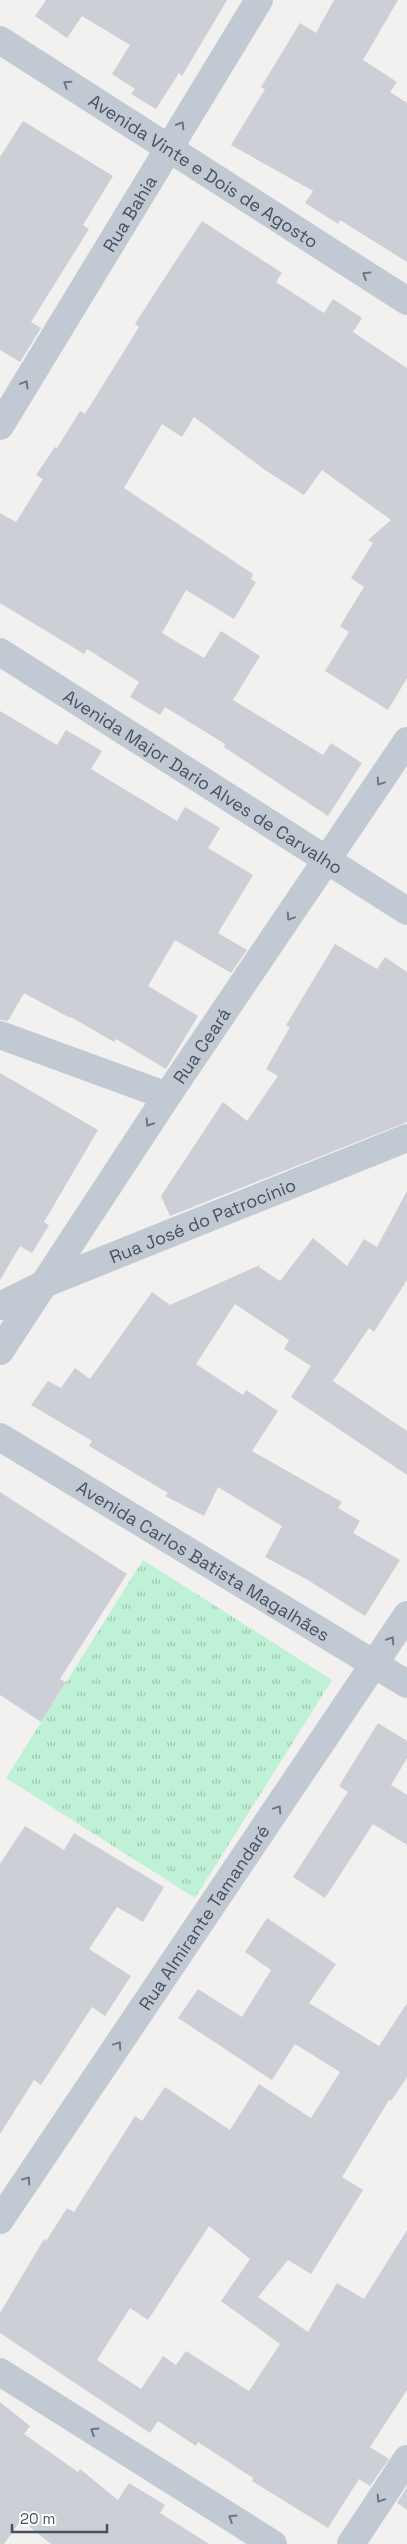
<svg xmlns="http://www.w3.org/2000/svg" width="407" height="2544" font-family="'Space Grotesk',sans-serif">
	<style>
		.park { fill: url(#park-tufts) }
		.building { fill: #cccfd5; fill-rule: evenodd }
		.lines { fill: none; stroke-linecap: round; stroke-linejoin: round }
		.minor { stroke: #c1cad2; stroke-width: 28 }
		.oneway { stroke: #6c7682 }
		.labels { text-anchor: middle; dominant-baseline: central; stroke-width: 5; stroke-linejoin: round; paint-order: stroke }
		.street-label { font-size: 18px; fill: #47525f; stroke: #fff }
	</style>
	<defs>
		<pattern id="park-tufts" width="24" height="20" patternUnits="userSpaceOnUse" patternTransform="scale(1.25)"><rect width="24" height="20" fill="#bef1d5"/><path d="M3 7l-1-3M5 7V3M7 7l1-3M15 17l-1-3M17 17v-4M19 17l1-3" fill="none" stroke="#9cc6b0"/></pattern>
	</defs>
	<rect width="100%" height="100%" fill="#f3f0f0"/>
	<!-- park -->
	<polygon class="park" points="143,1560 332,1680 195,1898 6,1778"/>
	<!-- building -->
	<g class="building">
		<polygon points="46,0 227,0 182,76 179,73 156,109 131,94 135,89 112,74 130,45 82,16 67,38 35,16"/>
		<polygon points="334,0 398,0 363,60 397,82 390,92 407,103 407,262 340,220 338,224 305,203 313,191 231,145 265,89 261,87 300,23 316,33"/>
		<polygon points="23,121 113,176 83,225 89,229 31,322 41,328 20,362 0,350 0,157"/>
		<polygon points="202,221 282,273 276,282 324,313 333,299 362,318 353,332 407,368 407,678 388,710 325,671 349,632 340,626 364,587 351,578 373,543 368,540 391,520 322,470 304,495 265,470 194,417 182,437 162,424 124,488 253,574 251,579 256,582 234,619 186,590 162,633 204,658 221,631 260,656 233,700 323,755 331,743 362,763 328,816 224,747 225,744 165,707 160,715 130,697 139,682 87,649 84,654 0,603 0,513 16,522 43,479 36,475 55,447 57,448 80,411 85,414 139,327 135,324 158,288"/>
		<polygon points="0,711 57,745 66,730 102,751 91,769 177,821 185,807 220,828 208,848 253,875 218,933 247,950 231,973 175,940 148,986 198,1016 166,1069 116,1039 114,1042 71,1017 70,1018 24,993 8,1021 0,1020"/>
		<polygon points="335,944 377,969 385,957 407,972 407,1122 170,1216 161,1196 223,1102 247,1121 278,1076 266,1069 290,1027 286,1025"/>
		<polygon points="0,1073 98,1130 44,1222 49,1225 32,1253 20,1246 0,1280"/>
		<polygon points="407,1191 407,1280 374,1332 369,1328 333,1381 407,1431 407,1475 291,1397 311,1366 284,1349 289,1340 235,1304 196,1364 243,1395 246,1390 278,1411 252,1451 342,1502 338,1508 360,1521 353,1533 400,1560 365,1616 306,1579 265,1557 282,1526 218,1487 204,1516 165,1496 168,1493 89,1446 92,1441 31,1405 48,1381 61,1388 75,1368 90,1379 152,1292 170,1305 260,1265 259,1267 280,1281 313,1238 347,1266 364,1239 377,1247"/>
		<polygon points="0,1492 127,1574 60,1679 66,1682 41,1722 0,1695"/>
		<polygon points="378,1723 407,1741 407,1758 391,1785 407,1795 407,1845 373,1824 325,1898 293,1877 348,1792 339,1786"/>
		<polygon points="25,1826 64,1850 74,1833 164,1887 143,1922 117,1907 89,1949 131,1976 105,2016 92,2007 41,2085 34,2080 0,2134 0,1864"/>
		<path d="M267 1918 336 1964 309 2003 379 2046 407 2003V2077L391 2101 389 2100 342 2177 363 2190 311 2274 288 2260 258 2297 308 2332 337 2283 364 2299 407 2230V2390L370 2447 389 2459 370 2486 359 2479 328 2528 252 2481 253 2478 198 2442 196 2446 158 2421 150 2433 0 2333V2313L44 2239 46 2241 67 2208 74 2212 135 2116 142 2121 165 2087 230 2130 259 2084 311 2118 340 2072 295 2044 272 2080 178 2018 198 1989 242 2017 271 1970 245 1952ZM209 2226 250 2259 221 2301 280 2344 249 2391 186 2351 176 2365 163 2356 141 2389 97 2360 130 2308 148 2320Z"/>
		<polygon points="0,2402 30,2426 24,2434 78,2472 80,2469 118,2500 129,2483 165,2505 160,2513 209,2544 51,2544 21,2520 4,2544 0,2544"/>
		<polygon points="407,2487 407,2510 397,2503"/>
	</g>
	<g class="lines">
		<!-- minor -->
		<g class="minor">
			<path id="s1" d="M0 40 407 301"/>
			<path id="s2" d="M0 426 259 0"/>
			<path id="s3" d="M0 652 407 911"/>
			<polyline points="0,1035 167,1096"/>
			<path id="s4" d="M0 1306 44 1284 407 1138"/>
			<path id="s5" d="M0 1351 167 1096 407 741"/>
			<path id="s6" d="M0 1437 407 1684"/>
			<path id="s7" d="M0 2220 407 1615"/>
			<polyline points="0,2372 273,2544"/>
			<polyline points="351,2544 407,2459"/>
		</g>
	</g>
	<!-- one-way arrows -->
	<defs><path id="oneway-chevron" d="M-2-3.5L2.5 0L-2 3.5" fill="none" stroke-width="1.6" stroke-linecap="round" stroke-linejoin="round" transform="scale(1.25)"/></defs>
	<g class="oneway">
		<use href="#oneway-chevron" transform="translate(67 84) rotate(-147)"/>
		<use href="#oneway-chevron" transform="translate(181 125) rotate(-58)"/>
		<use href="#oneway-chevron" transform="translate(366 275) rotate(-148)"/>
		<use href="#oneway-chevron" transform="translate(25 384) rotate(-59)"/>
		<use href="#oneway-chevron" transform="translate(380 782) rotate(124)"/>
		<use href="#oneway-chevron" transform="translate(290 917) rotate(124)"/>
		<use href="#oneway-chevron" transform="translate(149 1123) rotate(123)"/>
		<use href="#oneway-chevron" transform="translate(391 1640) rotate(-57)"/>
		<use href="#oneway-chevron" transform="translate(278 1809) rotate(-56)"/>
		<use href="#oneway-chevron" transform="translate(118 2045) rotate(-56)"/>
		<use href="#oneway-chevron" transform="translate(27 2180) rotate(-56)"/>
		<use href="#oneway-chevron" transform="translate(94 2431) rotate(-148)"/>
		<use href="#oneway-chevron" transform="translate(380 2499) rotate(123)"/>
		<use href="#oneway-chevron" transform="translate(232 2518) rotate(-148)"/>
	</g>
	<g class="labels">
		<!-- street labels -->
		<g class="street-label">
			<text stroke="none"><textPath href="#s1" startOffset="242">Avenida Vinte e Dois de Agosto</textPath></text>
			<text stroke="none"><textPath href="#s2" startOffset="249">Rua Bahia</textPath></text>
			<text stroke="none"><textPath href="#s3" startOffset="241">Avenida Major Dario Alves de Carvalho</textPath></text>
			<text stroke="none"><textPath href="#s5" startOffset="366">Rua Ceará</textPath></text>
			<text stroke="none"><textPath href="#s4" startOffset="220">Rua José do Patrocínio</textPath></text>
			<text stroke="none"><textPath href="#s6" startOffset="238">Avenida Carlos Batista Magalhães</textPath></text>
			<text stroke="none"><textPath href="#s7" startOffset="365">Rua Almirante Tamandaré</textPath></text>
		</g>
	</g>
	<!-- scale -->
	<path d="M12 2524v8h95v-8" fill="none" stroke="#47525f" stroke-width="2.5"/>
	<text x="20" y="2524" font-size="15" fill="#47525f" stroke="#ffffff" stroke-width="4" paint-order="stroke">20 m</text>
</svg>
